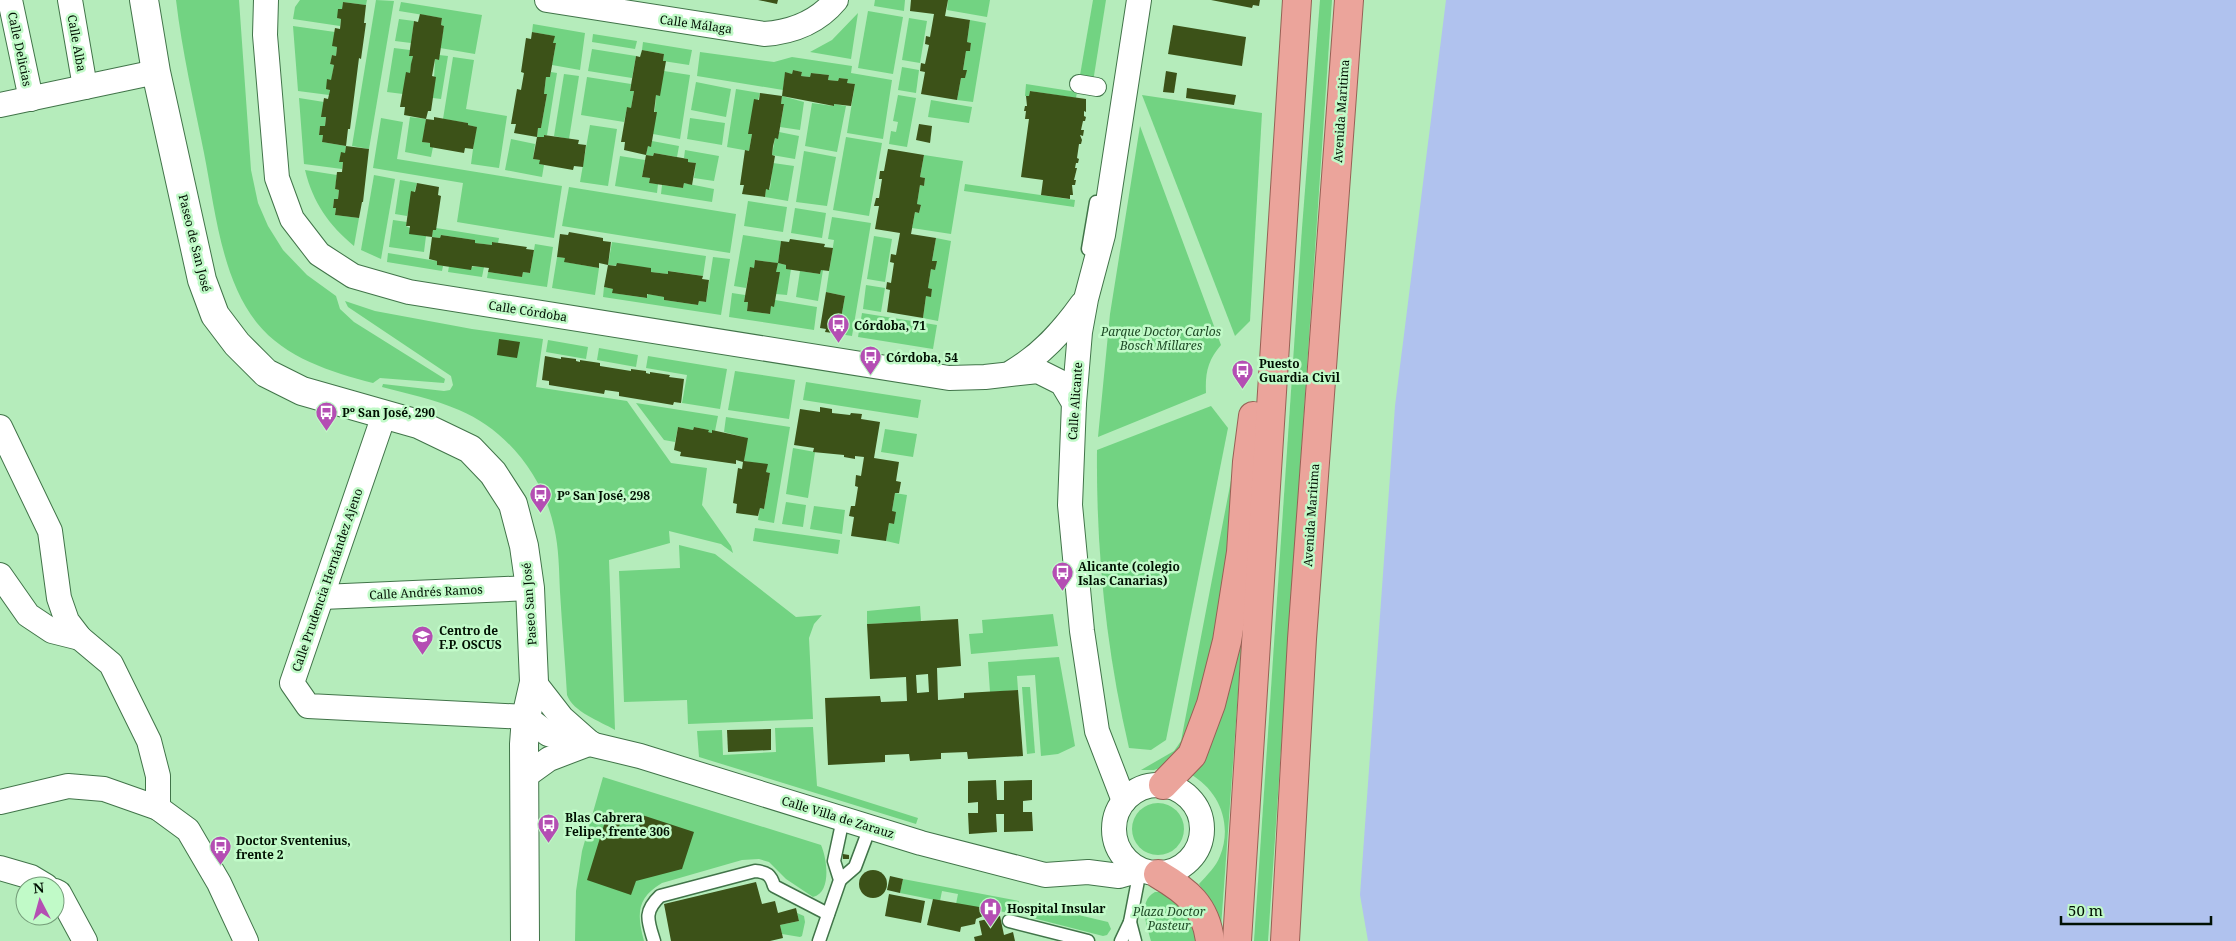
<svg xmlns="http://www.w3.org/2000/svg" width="2236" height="941" font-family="'Noto Serif',serif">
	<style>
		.green { fill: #72d382 }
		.water { fill: #b0c2ee }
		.building { fill: #3c5218; fill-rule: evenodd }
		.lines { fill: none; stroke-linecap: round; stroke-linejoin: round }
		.service-casing { stroke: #417449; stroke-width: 15 }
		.pedestrian-casing { stroke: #417449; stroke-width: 20 }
		.minor-casing { stroke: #417449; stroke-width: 26 }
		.tertiary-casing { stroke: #417449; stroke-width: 30 }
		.trunk-casing { stroke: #966155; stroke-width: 30 }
		.service { stroke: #fff; stroke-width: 12 }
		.pedestrian { stroke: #fff; stroke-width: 18 }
		.minor { stroke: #fff; stroke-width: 24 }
		.tertiary { stroke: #fff; stroke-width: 28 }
		.trunk { stroke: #eba49b; stroke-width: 28 }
		.labels { text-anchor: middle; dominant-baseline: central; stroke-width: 5; stroke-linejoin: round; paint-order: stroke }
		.street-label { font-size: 12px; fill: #001002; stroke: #c1fac8 }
		.poi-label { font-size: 12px; font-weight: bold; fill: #001002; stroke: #c1fac8; text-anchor: start }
		.park-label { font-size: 12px; font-style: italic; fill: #1e4a26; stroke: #c1fac8 }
	</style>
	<rect width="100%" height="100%" fill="#b5ecbb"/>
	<!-- green -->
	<g class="green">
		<path d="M176 0H239L251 170 258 203 268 226 283 250 307 275 336 296 340 309 354 322 445 379 444 383 380 378 373 383C331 372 285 358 257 323 221 278 215 208 204 153 194 103 182 51 176 0Z"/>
		<polygon points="300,0 367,0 366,5 343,2 342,9 337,18 341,19 340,26 293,19 295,7"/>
		<polygon points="376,0 394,1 369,149 352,146"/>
		<polygon points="875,0 905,0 904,11 874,6"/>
		<polygon points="948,0 990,0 987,17 947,10"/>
		<polygon points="1093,0 1106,0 1093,82 1079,81"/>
		<polygon points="1320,0 1332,0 1268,941 1254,941 1302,228"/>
		<polygon points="401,2 482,15 475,54 440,48 444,26 441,25 442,18 399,11"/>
		<polygon points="868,11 903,17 893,74 858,68"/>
		<polygon points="858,13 851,59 810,52 832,40"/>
		<polygon points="909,18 927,21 920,63 902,60"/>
		<polygon points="399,19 414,21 411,43 395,41"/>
		<polygon points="970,20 986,23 973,102 957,100 961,78 965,78 966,71 963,70 966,51 970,51 971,43 967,42"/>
		<polygon points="533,24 585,33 580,70 552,65 556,43 553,43 554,36 532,32"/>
		<polygon points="293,26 335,32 333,46 337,47 336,56 332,55 330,64 334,65 329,95 298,91"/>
		<polygon points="593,34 637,41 635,49 592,42"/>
		<polygon points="643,42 692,50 689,65 663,61 664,54 642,50"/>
		<polygon points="394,48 410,50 409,55 413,56 410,73 403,94 387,92"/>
		<polygon points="592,49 636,56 632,78 588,71"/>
		<polygon points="700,52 774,62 792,57 852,66 851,73 892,80 883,139 847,133 855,84 847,83 848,79 839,78 838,81 828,80 829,75 811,73 810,77 801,76 802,72 793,70 792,74 785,73 783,90 697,76"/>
		<polygon points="439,55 448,56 441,99 433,98 435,59 439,60"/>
		<polygon points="453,57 474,60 466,109 507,116 499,168 471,164 476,127 468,125 468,123 443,119"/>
		<polygon points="902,67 919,70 916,93 898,90"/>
		<polygon points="664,71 690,75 680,139 653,134 656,95"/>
		<polygon points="551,72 557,73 547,135 544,135 544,137 537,137 538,128 541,128 547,94 544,94 546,77 550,77"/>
		<polygon points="564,74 579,76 569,139 554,136"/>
		<polygon points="587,77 631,84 630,90 634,91 631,108 627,108 624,122 581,115"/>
		<polygon points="696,82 731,89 726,117 691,110"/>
		<polygon points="1026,84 1077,92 1076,98 1030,91 1029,96 1025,96"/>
		<polygon points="736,89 760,93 749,134 752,134 749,151 727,147"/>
		<polygon points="898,95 916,98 907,147 889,144 891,131 896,132 898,122 893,121"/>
		<polygon points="1142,95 1262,113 1250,321 1235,336"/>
		<polygon points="782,96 804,102 800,130 780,127 784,105 781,104"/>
		<polygon points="299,98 324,102 322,117 326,117 325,126 320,126 319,134 323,135 322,142 346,146 345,153 341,153 339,162 343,162 342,169 304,164"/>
		<polygon points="931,100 972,107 969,123 928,117"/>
		<polygon points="812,103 833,106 834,104 846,106 837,152 805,146"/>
		<polygon points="410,117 426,119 423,142 430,143 430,147 433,147 431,157 405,152"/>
		<polygon points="381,118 403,122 397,159 562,186 554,238 457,222 463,183 373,168"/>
		<polygon points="690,118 725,123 722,145 687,139"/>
		<polygon points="590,125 617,129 608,186 580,182"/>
		<path d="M1140 126 1221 345C1208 360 1205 373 1206 393L1098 437 1110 314Z"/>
		<polygon points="779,132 799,136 795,159 772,155 775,138 778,138"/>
		<polygon points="846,137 882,143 869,216 833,210"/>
		<polygon points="511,139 535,144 533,159 540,160 540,164 544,165 542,177 505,170"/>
		<polygon points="652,141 679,146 677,157 654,153 653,156 646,155 648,146 651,146"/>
		<polygon points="685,150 719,156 714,181 694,178 696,163 688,162 688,159 684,158"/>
		<polygon points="804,151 836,157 827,206 796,202"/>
		<polygon points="924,155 963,161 951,234 912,228 915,212 919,213 921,206 917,204 920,185 924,186 925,178 920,177"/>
		<polygon points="620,156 645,160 642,177 650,178 649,183 658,184 657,193 615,186"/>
		<polygon points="773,163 794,166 788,201 765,197 766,189 770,189"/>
		<path d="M305 170 337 175 335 189 339 190 338 199H334L333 207 336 208 335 215 359 218 354 246C329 225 313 203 305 170Z"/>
		<polygon points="374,175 395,179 381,259 361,250"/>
		<polygon points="400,180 417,183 407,216 395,214"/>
		<polygon points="684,183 714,189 712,202 661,194 662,185 683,188"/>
		<polygon points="965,184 1075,200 1074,207 964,191"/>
		<polygon points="569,187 736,214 730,253 562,226"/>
		<polygon points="748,201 787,207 783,232 744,226"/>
		<polygon points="795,208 826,213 822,238 791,233"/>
		<polygon points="832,217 871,223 852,336 833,333 834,329 839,330 845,296 826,292 834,240 828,239"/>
		<polygon points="393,220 407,222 406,226 426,236 424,252 389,247"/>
		<polygon points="436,228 499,238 498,243 493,242 492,245 475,243 475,240 441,235 440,238 432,237 433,230"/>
		<polygon points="743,235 781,241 778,263 786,265 786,269 791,269 787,295 776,294 779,272 776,272 777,263 755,260 754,268 750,268 746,288 734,286"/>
		<polygon points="874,236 892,239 885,282 867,279"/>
		<polygon points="936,238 951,241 938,321 923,318 926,296 931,296 932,289 928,288 931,269 935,269 936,262 932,261"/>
		<polygon points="612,242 706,256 703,276 669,271 668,274 651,272 651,268 608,265"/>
		<polygon points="535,244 553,247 547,287 487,278 488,272 522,277 523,272 530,273"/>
		<polygon points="388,253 437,261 437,265 443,266 442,271 387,262"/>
		<polygon points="557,257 565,258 565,262 599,268 595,295 552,288"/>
		<polygon points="713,257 730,259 721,315 603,297 604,287 613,289 613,293 646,298 648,294 664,297 664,300 698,305 699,301 706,302"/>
		<polygon points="449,266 484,267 482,277 448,272"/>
		<polygon points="821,270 823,270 818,301 796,297 800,271 820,274"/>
		<polygon points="866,285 885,288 881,312 863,309"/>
		<polygon points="732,293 745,295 744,302 748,302 747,311 769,314 771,306 775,300 817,307 814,330 729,317"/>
		<path d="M345 301 375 311 472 329 543 339 536 387 627 401 671 463 707 468 702 505 731 546 733 553 721 544 669 531 670 543 609 560 615 730C600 721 573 712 567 695 565 660 562 626 560 592 559 570 559 548 554 527 543 476 507 430 459 410 434 399 408 394 382 387L383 384 444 391 450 390 453 385 451 376 348 307Z"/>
		<polygon points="862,313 937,325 933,349 858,337"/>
		<polygon points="548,340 588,347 586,359 546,352"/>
		<polygon points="599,348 638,355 636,367 597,360"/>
		<polygon points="648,356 727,369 720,409 682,403 687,375 646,368"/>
		<polygon points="735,371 795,380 789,419 728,410"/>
		<polygon points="806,382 921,400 918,418 803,400"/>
		<polygon points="636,403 718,416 715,431 712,430 712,433 708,432 708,430 694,427 693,430 678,427 675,442 664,440"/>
		<path d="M1211 406 1228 428 1166 740 1151 750 1129 748C1106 650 1096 550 1097 450Z"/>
		<polygon points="726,417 790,427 774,523 758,520 760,508 764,509 770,473 766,472 767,465 744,461 747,438 724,432"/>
		<polygon points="885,429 917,434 913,457 881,452"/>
		<polygon points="1238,444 1236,548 1192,739 1169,765 1154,770 1141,770 1174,751 1181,741"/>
		<polygon points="793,448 815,452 808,498 786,494"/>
		<polygon points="895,493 907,495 899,544 886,541 889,523 894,524 892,511"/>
		<polygon points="786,502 806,505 803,527 782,524"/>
		<polygon points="814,506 845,510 842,534 810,529"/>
		<polygon points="755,528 840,540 838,554 753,541"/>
		<polygon points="679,545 715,554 796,617 822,615 814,624 809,638 813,719 688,724 687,700 624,702 619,571 680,568"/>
		<polygon points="920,606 921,621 867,624 867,611"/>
		<polygon points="1053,614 1058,646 971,654 969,634 983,633 982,620"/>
		<path d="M1243 625 1220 941 1209 901 1199 884C1207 875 1216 867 1220 856 1233 824 1219 790 1190 774Z"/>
		<polygon points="1059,657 1075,746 1058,754 1041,756 1035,675 1017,676 1018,690 990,692 988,662"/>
		<polygon points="1022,687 1030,687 1035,753 1027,754"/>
		<polygon points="813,727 817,786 918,818 916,824 699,757 697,731 722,730 723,755 776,752 775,728"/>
		<path d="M603 777 821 845C827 858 832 893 813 897L786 879 769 862 759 859 742 860 662 883C636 898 637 915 644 941H575L576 891 582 851Z"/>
		<circle cx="1158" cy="829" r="26"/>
		<polygon points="903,879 1019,901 1016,914 956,904 958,894 942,891 940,901 900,893"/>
		<path d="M1155 892H1163L1174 894 1204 941H1151C1147 925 1137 902 1155 892Z"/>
		<polygon points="1032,904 1108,922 1111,929 1107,935 1103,936 1029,917"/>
		<polygon points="797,913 804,916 805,922 802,936 800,937 782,934 780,925 799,921"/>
	</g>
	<!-- water -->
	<polygon class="water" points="1446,0 2236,0 2236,941 1368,941 1360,895 1395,406"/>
	<!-- building -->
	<g class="building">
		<polygon points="758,0 778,0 777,4"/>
		<polygon points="911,0 948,0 945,16 970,20 967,42 971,43 970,51 966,51 963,70 967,70 965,78 961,78 957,100 921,94 925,72 920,71 921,63 925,64 929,45 925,44 926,36 930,37 934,14 910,11"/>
		<polygon points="1211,0 1260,0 1259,6 1253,5 1252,8"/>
		<polygon points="343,2 366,5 364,23 366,23 361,59 359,58 350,129 348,129 346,146 369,149 363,202 362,202 359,218 335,215 336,208 333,208 334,199 338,199 339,190 335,189 337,172 342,172 343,162 339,162 341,152 345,153 346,146 322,142 323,135 319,135 320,126 325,126 326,117 321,117 324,98 328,99 330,90 326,89 327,79 331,80 334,65 330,64 332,55 336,56 337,47 332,46 335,28 340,29 341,19 337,18 338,9 342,9"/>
		<polygon points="420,14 442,18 441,25 444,26 439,60 435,59 432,76 436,77 431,111 428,111 426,119 404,115 405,107 400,107 406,72 410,73 411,64 413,56 409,56 414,21 418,22"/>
		<polygon points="1173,25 1246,37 1242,66 1168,54"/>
		<polygon points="532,32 555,36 553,43 556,43 550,77 546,77 544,94 547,94 541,128 538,128 537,137 514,133 516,124 511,124 517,89 521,90 524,73 521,72 526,38 531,39"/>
		<polygon points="642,50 664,54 663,61 666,61 660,96 656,95 654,112 657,112 651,147 648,146 646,155 624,150 625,142 621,142 627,107 631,108 634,91 630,91 636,56 640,57"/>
		<polygon points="793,70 802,72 801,76 810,77 811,73 829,75 828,80 838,81 839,78 848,79 847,83 855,84 851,106 834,104 834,106 782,96 781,104 784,104 778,139 775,138 773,146 772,155 775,156 769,190 766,189 765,197 742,194 744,185 740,185 745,150 749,151 752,134 748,134 754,99 759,100 760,93 782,96 785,72 792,74"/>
		<polygon points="1166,71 1177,73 1174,93 1163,92"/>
		<polygon points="1187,88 1236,95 1234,105 1186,98"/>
		<polygon points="1030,91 1086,99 1086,112 1084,111 1084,116 1086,117 1085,121 1083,121 1081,130 1084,130 1083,136 1080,135 1082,140 1081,144 1079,144 1077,158 1079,159 1078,163 1076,163 1075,168 1077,168 1074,180 1076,180 1075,185 1072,185 1073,195 1070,195 1070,199 1041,195 1043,180 1021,177 1029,119 1025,119 1026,111 1024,111 1025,106 1027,106 1026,96 1029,96"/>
		<polygon points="434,117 468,123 468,125 477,127 473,149 465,148 464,153 430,147 430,143 422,142 426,119 434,120"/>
		<polygon points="919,124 932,126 930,143 916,140"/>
		<polygon points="544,135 579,140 578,144 586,145 583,167 574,166 573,170 539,164 540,160 533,159 537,137 544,137"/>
		<polygon points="888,149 924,155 920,177 925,178 924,186 920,185 917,204 921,205 919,213 915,212 911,234 936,238 932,261 937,261 935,270 931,269 928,288 932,289 931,297 926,296 923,318 887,312 890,290 886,289 887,282 891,283 894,263 890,262 891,254 896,255 900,233 875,229 879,206 874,206 876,198 879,198 882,179 879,179 880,171 884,171"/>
		<polygon points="654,153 688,159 688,162 696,163 692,185 684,183 683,188 649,183 650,178 642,177 646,155 653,156"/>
		<polygon points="417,183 439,187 438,195 441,196 436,230 433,230 432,237 440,238 441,235 475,240 475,243 484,244 492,245 492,242 527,247 526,249 534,250 530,273 523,272 522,277 488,272 489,268 481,267 472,266 471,270 437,265 437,261 429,259 432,237 409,234 410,226 406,226 411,191 415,192"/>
		<polygon points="569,232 603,238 603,241 611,242 608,265 599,263 599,268 564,262 565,258 557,257 560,234 568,235"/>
		<polygon points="790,239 825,244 824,247 833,248 829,271 821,270 820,274 786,269 786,265 778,263 781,241 789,242"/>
		<polygon points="755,260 778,263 776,272 780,272 774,307 771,306 770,314 747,311 748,302 744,302 750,267 754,268"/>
		<polygon points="617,263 651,268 651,272 668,274 668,271 703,276 702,279 709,280 706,302 699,301 698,305 664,300 664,297 647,294 647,298 612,293 613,289 604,287 608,265 616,266"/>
		<polygon points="826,292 845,296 839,330 834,329 833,333 825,332 826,329 820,328"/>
		<polygon points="499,339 520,342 517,358 497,355"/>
		<polygon points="545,356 561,359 561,357 576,359 576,361 580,362 580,360 600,363 600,366 631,371 631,369 646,371 646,373 650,374 650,372 670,375 669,377 684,379 681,403 674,402 673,405 619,396 619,392 605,390 604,394 549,385 549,381 542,380"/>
		<polygon points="820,407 832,409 832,413 850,415 851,413 862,414 861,419 880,422 874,458 899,462 896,481 901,482 899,493 895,493 892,511 896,512 894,524 889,523 886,541 851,536 854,517 849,516 851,506 855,506 858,487 855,486 856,475 861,476 864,457 855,456 855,459 844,457 844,455 813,452 814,448 794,445 800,409 820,412"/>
		<polygon points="678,427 693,430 694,427 709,430 708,432 712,433 712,430 748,438 744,461 768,464 766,472 770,473 764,509 760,508 758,516 736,513 737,504 733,503 738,468 742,469 743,462 736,460 736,464 680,456 681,452 674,450"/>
		<path d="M958 619 961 666 937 668 938 700 964 698V693L1018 690 1023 756 968 759 967 752 941 753V759L910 761 909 754 885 755V762L828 765 825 698 880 696 881 702 907 701 906 677 870 679 867 624ZM928 674 929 692 917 693 916 675Z"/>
		<polygon points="771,729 771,750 728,752 727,730"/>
		<polygon points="996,780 997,800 1004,800 1004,781 1032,780 1032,800 1023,801 1023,812 1032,812 1033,831 1004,832 1004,814 996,814 997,832 969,834 968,813 978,813 978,802 968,803 968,781"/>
		<polygon points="608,812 622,816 619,827 636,833 642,815 694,832 682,869 636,881 631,895 587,880"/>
		<polygon points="843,854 849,855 849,859 843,859"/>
		<circle cx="873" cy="884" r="14"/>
		<polygon points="890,876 903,879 900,893 887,890"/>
		<polygon points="756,882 762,904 775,901 778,913 796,908 799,921 780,925 783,938 770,941 671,941 664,904"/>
		<polygon points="889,894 925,901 921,923 885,916"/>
		<polygon points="933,899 985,908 983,916 976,919 975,924 961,927 960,932 927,925"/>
		<polygon points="1000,916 1004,935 1013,932 1015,941 975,941 974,937 982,935 979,921"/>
	</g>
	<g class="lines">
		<defs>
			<g id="service">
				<polyline points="1088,249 1096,202"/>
				<polyline points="840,880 855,867 870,827"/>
				<polyline points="1009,921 1088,941"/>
				<polyline points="1130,922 1135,941"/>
				<path d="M654 941C648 921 643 912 660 896L755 871C767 872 771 875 774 886L828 914"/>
				<polyline points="819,941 840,880 834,861 843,819"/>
				<polyline points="1121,941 1130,922 1140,870"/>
			</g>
			<polyline id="pedestrian" points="1079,84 1097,87"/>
			<g id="minor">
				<polyline points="10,0 31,99"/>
				<polyline points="70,0 85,87"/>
				<polyline points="266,0 265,35 277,178 292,219 319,254 353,276 409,292 949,378 985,377 1038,371 1062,383 1074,403"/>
				<path d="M547 0 764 34C792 32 817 23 836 0"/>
				<polyline points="0,105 156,72"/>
				<path d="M1012 372C1041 355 1062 332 1082 304"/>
				<polyline points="384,415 292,683 308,706 526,717 548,734 640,756 921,843 1045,875 1088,872 1119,876 1140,870"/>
				<polyline points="0,427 50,531 59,598 67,621 80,638 111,664 149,741 158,776 158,808"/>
				<polyline points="0,575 28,615 52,631 80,638"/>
				<polyline points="322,597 530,588"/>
				<polyline points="534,682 562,718 588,741"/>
				<polyline points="524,777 549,759 591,743"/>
				<circle cx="1158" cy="829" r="44"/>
				<polyline points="1124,801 1097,731 1082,631 1070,505 1074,403 1080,332 1086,299 1103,235 1139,0"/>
				<polyline points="0,802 68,786 104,789 158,808 188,830 219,883 246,941"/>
				<polyline points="0,868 31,877 46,886"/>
				<polyline points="55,891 59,893 85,941"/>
			</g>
			<polyline id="tertiary" points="144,0 156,72 202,280 215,315 237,344 266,373 302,391 418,424 470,449 493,473 513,504 524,546 530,588 534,682 526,717 524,744 525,941"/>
			<g id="trunk">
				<polyline points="1163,785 1192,755 1211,704 1227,641 1241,552 1247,462 1253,416"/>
				<path d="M1158 874C1187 891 1206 906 1210 941"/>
				<polyline points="1237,941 1297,0"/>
				<polyline points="1285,941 1302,639 1349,0"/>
			</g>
		</defs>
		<!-- service casing -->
		<use href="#service" class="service-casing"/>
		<!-- pedestrian casing -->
		<use href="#pedestrian" class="pedestrian-casing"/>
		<!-- minor casing -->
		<use href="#minor" class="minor-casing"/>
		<!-- tertiary casing -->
		<use href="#tertiary" class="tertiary-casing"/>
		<!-- trunk casing -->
		<use href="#trunk" class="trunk-casing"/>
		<!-- service -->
		<use href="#service" class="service"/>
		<!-- pedestrian -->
		<use href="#pedestrian" class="pedestrian"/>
		<!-- minor -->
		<use href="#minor" class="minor"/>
		<!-- tertiary -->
		<use href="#tertiary" class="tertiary"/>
		<!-- trunk -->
		<use href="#trunk" class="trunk"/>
	</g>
	<!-- icons -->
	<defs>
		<symbol id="bus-pin" viewBox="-11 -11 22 30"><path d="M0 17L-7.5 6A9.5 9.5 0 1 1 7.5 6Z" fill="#b44eb3" stroke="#c1fac8"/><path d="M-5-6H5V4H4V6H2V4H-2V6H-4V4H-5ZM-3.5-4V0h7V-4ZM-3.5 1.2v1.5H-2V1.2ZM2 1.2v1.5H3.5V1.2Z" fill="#fff"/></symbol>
		<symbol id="school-pin" viewBox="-11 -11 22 30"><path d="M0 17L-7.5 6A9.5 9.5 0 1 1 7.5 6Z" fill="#b44eb3" stroke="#c1fac8"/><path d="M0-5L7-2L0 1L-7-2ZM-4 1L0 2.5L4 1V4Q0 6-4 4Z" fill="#fff"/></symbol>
		<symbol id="hospital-pin" viewBox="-11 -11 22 30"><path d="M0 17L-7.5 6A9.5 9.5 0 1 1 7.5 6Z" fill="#b44eb3" stroke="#c1fac8"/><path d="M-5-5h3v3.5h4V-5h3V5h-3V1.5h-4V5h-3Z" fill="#fff"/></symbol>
	</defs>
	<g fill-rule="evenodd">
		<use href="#bus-pin" x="826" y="312" width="25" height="34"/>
		<use href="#bus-pin" x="858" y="344" width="25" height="34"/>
		<use href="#bus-pin" x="1230" y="358" width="25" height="34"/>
		<use href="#bus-pin" x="314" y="400" width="25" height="34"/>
		<use href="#bus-pin" x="528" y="482" width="25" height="34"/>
		<use href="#bus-pin" x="1050" y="560" width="25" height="34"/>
		<use href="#school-pin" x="410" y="624" width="25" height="34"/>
		<use href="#bus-pin" x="536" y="812" width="25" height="34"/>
		<use href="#bus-pin" x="208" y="834" width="25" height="34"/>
		<use href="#hospital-pin" x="978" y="896" width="25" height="34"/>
	</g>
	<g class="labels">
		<!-- street labels -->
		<g class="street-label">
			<text transform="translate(696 24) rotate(8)">Calle Málaga</text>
			<text transform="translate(77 43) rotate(80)">Calle Alba</text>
			<text transform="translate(20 49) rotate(78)">Calle Delicias</text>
			<text transform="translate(1341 111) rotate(-86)">Avenida Maritima</text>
			<text transform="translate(195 243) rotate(76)">Paseo de San José</text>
			<text transform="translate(528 311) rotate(9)">Calle Córdoba</text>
			<text transform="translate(1075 401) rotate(-86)">Calle Alicante</text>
			<text transform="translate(1311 515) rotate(-86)">Avenida Maritima</text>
			<text transform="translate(327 580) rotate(-71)">Calle Prudencia Hernández Ajeno</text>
			<text transform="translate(426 592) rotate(-3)">Calle Andrés Ramos</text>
			<text transform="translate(529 604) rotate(-94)">Paseo San José</text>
			<text transform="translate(838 817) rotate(17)">Calle Villa de Zarauz</text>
		</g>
		<!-- poi labels -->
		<g class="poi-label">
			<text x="854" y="325">Córdoba, 71</text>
			<text x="886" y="357">Córdoba, 54</text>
			<text x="1259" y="363">Puesto<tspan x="1259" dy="14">Guardia Civil</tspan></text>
			<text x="342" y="412">Pº San José, 290</text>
			<text x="557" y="495">Pº San José, 298</text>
			<text x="1078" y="566">Alicante (colegio<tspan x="1078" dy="14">Islas Canarias)</tspan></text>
			<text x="439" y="630">Centro de<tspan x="439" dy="14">F.P. OSCUS</tspan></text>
			<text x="565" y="817">Blas Cabrera<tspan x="565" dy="14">Felipe, frente 306</tspan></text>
			<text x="236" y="840">Doctor Sventenius,<tspan x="236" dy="14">frente 2</tspan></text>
			<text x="1007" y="908">Hospital Insular</text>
		</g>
		<!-- park labels -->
		<g class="park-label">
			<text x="1161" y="331">Parque Doctor Carlos<tspan x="1161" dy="14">Bosch Millares</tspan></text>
			<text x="1169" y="911">Plaza Doctor<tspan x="1169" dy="14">Pasteur</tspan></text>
		</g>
	</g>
	<!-- north arrow -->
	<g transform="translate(40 901) rotate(354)"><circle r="24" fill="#c1fac8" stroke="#749c79"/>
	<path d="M0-4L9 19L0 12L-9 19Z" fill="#b44eb3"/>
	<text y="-8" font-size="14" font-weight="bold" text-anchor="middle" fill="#001002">N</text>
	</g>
	<!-- scale -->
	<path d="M2061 916v8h150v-8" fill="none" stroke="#001002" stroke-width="2.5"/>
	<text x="2068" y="916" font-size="15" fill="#001002" stroke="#c1fac8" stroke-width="4" paint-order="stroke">50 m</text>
</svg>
